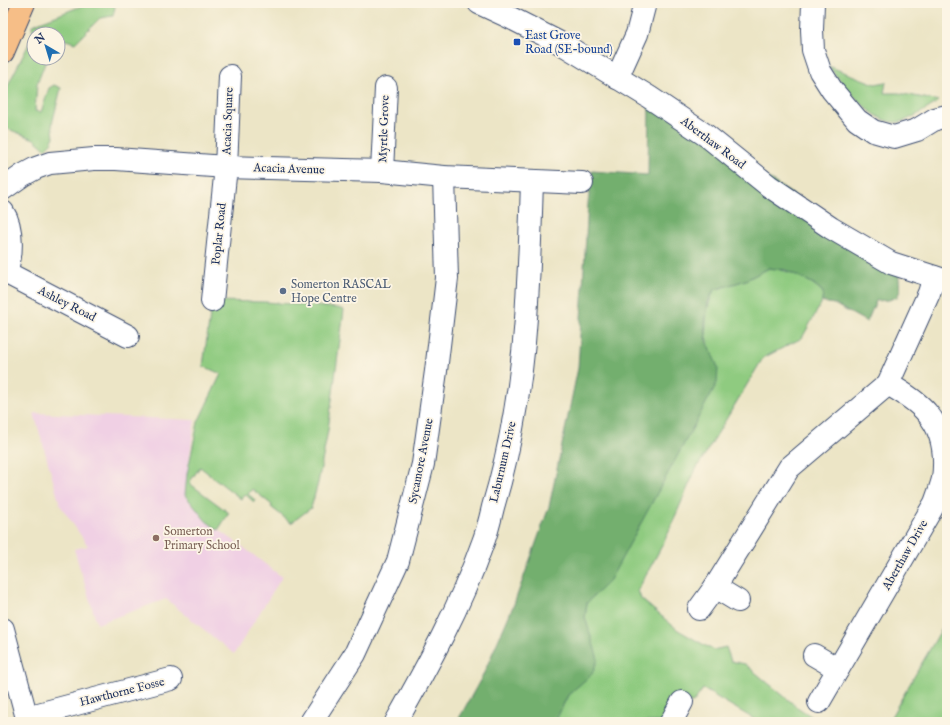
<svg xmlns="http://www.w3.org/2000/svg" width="950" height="725" font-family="'IM FELL English',serif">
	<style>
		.built { fill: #f0d0e4 }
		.green { fill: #8fcb80; stroke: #557d6f }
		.forest { fill: #73af6e; stroke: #476f66 }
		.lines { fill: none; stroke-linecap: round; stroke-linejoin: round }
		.minor-casing { stroke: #3a4a6e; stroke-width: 24 }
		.major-casing { stroke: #3a4a6e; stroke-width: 24 }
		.minor { stroke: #fff; stroke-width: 22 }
		.major { stroke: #f6be87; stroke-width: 22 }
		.transit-dot { fill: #1a4fb4; stroke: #fcf5e5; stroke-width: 1.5 }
		.service-dot { fill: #5c6f8a; stroke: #fcf5e5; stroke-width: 1.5 }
		.education-dot { fill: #8d6e63; stroke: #fcf5e5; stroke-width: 1.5 }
		.labels { text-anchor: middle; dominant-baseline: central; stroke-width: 3.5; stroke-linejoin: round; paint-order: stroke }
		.transit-label { font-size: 12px; fill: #164399; stroke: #fcf5e5; text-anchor: start }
		.street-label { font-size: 12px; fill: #1b2f5e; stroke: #fcf5e5 }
		.service-label { font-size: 12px; fill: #4e5e75; stroke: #fcf5e5; text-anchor: start }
		.education-label { font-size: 12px; fill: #785e54; stroke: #fcf5e5; text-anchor: start }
	</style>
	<rect width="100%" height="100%" fill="#fcf5e5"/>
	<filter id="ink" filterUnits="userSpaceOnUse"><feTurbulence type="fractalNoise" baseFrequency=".025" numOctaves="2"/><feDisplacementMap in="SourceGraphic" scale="8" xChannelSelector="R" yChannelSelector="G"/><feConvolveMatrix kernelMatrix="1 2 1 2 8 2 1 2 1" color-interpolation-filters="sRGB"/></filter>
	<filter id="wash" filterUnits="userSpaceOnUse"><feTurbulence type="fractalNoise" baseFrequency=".012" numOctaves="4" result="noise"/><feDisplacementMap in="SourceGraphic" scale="16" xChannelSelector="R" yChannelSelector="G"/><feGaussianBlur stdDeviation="0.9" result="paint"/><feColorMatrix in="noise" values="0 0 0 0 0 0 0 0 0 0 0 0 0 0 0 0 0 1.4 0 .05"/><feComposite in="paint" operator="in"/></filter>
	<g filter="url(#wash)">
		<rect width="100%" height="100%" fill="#ece5c6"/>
		<!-- built -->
		<polygon class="built" points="34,413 195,420 187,474 185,495 206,521 243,547 282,577 234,654 166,599 97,624 74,549 88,546 60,505"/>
		<!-- green -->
		<g class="green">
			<polygon points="96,3 112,3 115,7 113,16 100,18 75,43 66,40 58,42 58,34 34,34 34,58 47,58 37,84 35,111 41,112 49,88 54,85 61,88 52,124 54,137 51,143 45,149 34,139 3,127 3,98 11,79 33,36 32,25 79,7"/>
			<path d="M828 66 875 84 886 82 884 93H899L939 101C931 107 908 121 899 122 874 126 843 83 828 66Z"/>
			<path d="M769 268C792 271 806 277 823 292L822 302 802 338 763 358 695 471 664 542 638 590 641 599 678 630 713 650 726 647 731 661 745 664 797 707 820 722H759L703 689 693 703 682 702 671 722H555L568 695 578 686 590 637 585 617 587 603 593 596 712 354C703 331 704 313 714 290L746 280Z"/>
			<polygon points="212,301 266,302 337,308 344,310 328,430 318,483 311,508 291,523 271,507 272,505 252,489 248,494 255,500 254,502 245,494 241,499 200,467 189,483 229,513 218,530 206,521 185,495 187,474 198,422 221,374 203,366"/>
			<polygon points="947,621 947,722 888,722 945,623"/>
		</g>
		<!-- forest -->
		<polygon class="forest" points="649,97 898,266 900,291 897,297 889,300 876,301 867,322 834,304 822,302 823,292 814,284 786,270 769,268 746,280 714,290 708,302 705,324 707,343 718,367 717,383 610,580 587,603 585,617 598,659 592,674 568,695 555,722 457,722 483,675 514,604 549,507 578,368 588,203 592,171 648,175"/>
	</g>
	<g filter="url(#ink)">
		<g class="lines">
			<defs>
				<g id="minor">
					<polyline points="479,3 507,16 564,45 649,97 707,136 769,186 831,228 891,263 947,281"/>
					<polyline points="813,3 812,30 813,50 820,71 832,90 857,120 873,131 894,137 917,130 935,119 947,116"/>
					<polyline points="617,78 637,34 645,3"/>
					<polyline points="382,171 386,88"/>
					<polyline points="3,189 23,175 36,168 50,163 94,159 116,159 226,167 382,171 444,177 582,183"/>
					<path d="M3 212C13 227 14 260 3 275"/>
					<polyline points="5,272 128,336"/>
					<polyline points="212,301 226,167 230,76"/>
					<polyline points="715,587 738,601"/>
					<polyline points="699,609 715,587 789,468 888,384 929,293 934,277"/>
					<polyline points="3,629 28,722"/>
					<polyline points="814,655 838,669"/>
					<path d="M819 702 935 503C938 495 941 487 943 479 946 456 943 431 927 413 917 401 902 392 888 384"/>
					<polyline points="27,717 171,679"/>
					<polyline points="311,722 355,654 398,561 423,464 436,371 447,278 444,177"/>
					<path d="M396 722C428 665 460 607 482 545 487 533 490 520 493 507 514 437 525 357 528 283 530 249 531 215 532 181"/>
					<polyline points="671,722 682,702"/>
				</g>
				<polyline id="major" points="3,52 24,3"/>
			</defs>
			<!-- minor casing -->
			<use href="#minor" class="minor-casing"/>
			<!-- major casing -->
			<use href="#major" class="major-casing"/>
			<!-- minor -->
			<use href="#minor" class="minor"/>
			<!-- major -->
			<use href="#major" class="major"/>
		</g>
	</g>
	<!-- markers -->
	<rect class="transit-dot" x="513" y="38" width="8" height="8" rx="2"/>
	<circle class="service-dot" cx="283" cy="291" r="4"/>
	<circle class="education-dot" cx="156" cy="538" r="4"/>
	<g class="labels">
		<!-- transit labels -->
		<g class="transit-label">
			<text x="525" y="35">East Grove<tspan x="525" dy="14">Road (SE-bound)</tspan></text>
		</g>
		<!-- street labels -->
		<g class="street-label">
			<text transform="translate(228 121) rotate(-88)">Acacia Square</text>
			<text transform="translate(384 129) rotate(-88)">Myrtle Grove</text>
			<text transform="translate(713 143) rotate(37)">Aberthaw Road</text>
			<text transform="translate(289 169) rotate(2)">Acacia Avenue</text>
			<text transform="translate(219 234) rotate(-84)">Poplar Road</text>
			<text transform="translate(67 304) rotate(27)">Ashley Road</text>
			<text transform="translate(421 461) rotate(-79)">Sycamore Avenue</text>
			<text transform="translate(503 462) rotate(-77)">Laburnum Drive</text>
			<text transform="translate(905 555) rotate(-60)">Aberthaw Drive</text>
			<text transform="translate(122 692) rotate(-14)">Hawthorne Fosse</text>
		</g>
		<!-- service labels -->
		<g class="service-label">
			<text x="291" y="284">Somerton RASCAL<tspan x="291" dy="14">Hope Centre</tspan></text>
		</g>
		<!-- education labels -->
		<g class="education-label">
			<text x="164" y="531">Somerton<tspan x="164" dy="14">Primary School</tspan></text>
		</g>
	</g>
	<!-- margin -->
	<rect width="950" height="725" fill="none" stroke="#fcf5e5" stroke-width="16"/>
	<!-- north arrow -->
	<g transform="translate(46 46) rotate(322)"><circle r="19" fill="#fcf5e5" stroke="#a2a6af"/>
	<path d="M0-3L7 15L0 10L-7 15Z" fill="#1f6fb2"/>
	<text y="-6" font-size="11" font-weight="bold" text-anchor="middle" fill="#1b2f5e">N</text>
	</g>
</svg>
